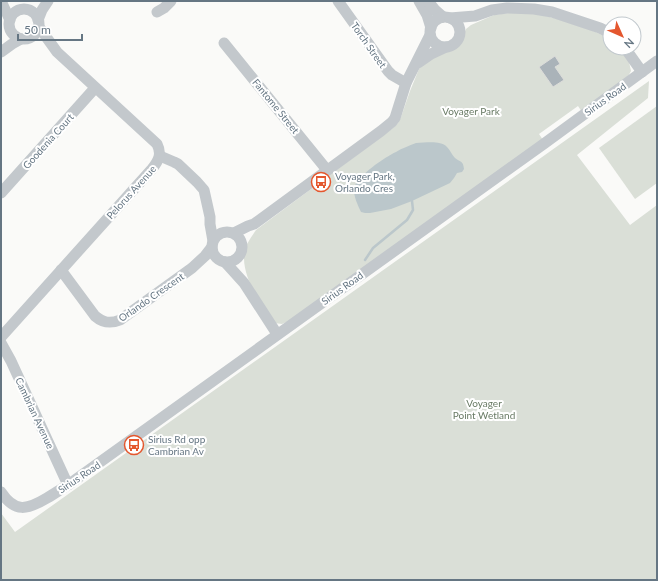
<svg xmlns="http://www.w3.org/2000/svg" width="658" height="581" font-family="Lato,sans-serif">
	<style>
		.green { fill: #dadfd7 }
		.water { fill: #bbc7cb }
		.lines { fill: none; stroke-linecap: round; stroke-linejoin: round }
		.stream { stroke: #bbc7cb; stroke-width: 2.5 }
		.building { fill: #aab3b9; stroke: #dcdcda }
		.minor { stroke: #c3c8cc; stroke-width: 11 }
		.labels { text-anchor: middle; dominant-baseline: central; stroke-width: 4; stroke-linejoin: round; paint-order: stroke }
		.street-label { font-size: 10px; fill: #657683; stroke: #fff }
		.park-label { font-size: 10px; fill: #687a64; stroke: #fff }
		.poi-label { font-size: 10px; fill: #657683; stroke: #fff; text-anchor: start }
	</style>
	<rect width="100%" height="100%" fill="#fafaf8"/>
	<!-- green -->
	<g class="green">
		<path d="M522 11C552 17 583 24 610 39V48H620L629 62 631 71 626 80 582 112 578 106 539 134 543 140 291 320 282 324 274 323C261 303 239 275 245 249 247 243 252 236 256 230L393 128 398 123 401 117 410 91 419 69 424 63 446 51 456 47 459 44 466 29 471 25 494 15Z"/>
		<polygon points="649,81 648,98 577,155 630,225 657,205 657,580 1,580 1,513 15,532"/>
		<polygon points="657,106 657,183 635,199 599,148"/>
	</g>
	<!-- water -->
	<path class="water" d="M416 143C426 143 440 140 447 147 450 150 452 155 455 158 461 163 463 160 464 169L462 172 457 173 454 178 450 183 412 201 391 209 370 213H365L361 212C358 206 353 195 354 188 357 176 385 157 396 152 402 148 409 146 416 143Z"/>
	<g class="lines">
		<!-- stream -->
		<polyline class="stream" points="365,260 373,248 407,220 413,210 412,201"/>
	</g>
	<!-- building -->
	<polygon class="building" points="555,56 560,64 555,67 564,80 553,87 539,67"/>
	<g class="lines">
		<!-- minor -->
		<g class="minor">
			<polyline points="1,1 10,20"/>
			<polyline points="338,1 388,71 392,75 406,83"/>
			<polyline points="419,1 427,15 431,28"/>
			<polyline points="428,1 435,10 443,17"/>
			<circle cx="24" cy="24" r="15"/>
			<polyline points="157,12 164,8 171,1"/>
			<circle cx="445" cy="32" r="15"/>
			<polyline points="450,18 475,16 492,10 507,8 534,9 552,12 600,28 610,33"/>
			<polyline points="38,20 42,10 48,1"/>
			<polyline points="224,43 327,170"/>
			<polyline points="625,48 642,72"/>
			<polyline points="1,52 12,44 21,39"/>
			<polyline points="418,63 431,54 446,47"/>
			<polyline points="160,156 174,162 178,164 197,182 204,190 210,217 210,224 213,241"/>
			<polyline points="1,193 95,88"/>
			<circle cx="227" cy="247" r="15"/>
			<polyline points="234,233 248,226 254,224 381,131 392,122 395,118 406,83 430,35"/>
			<polyline points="225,262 244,283 277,334"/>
			<path d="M61 270 95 316C103 323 110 324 120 320L192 268 205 256 212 247"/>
			<path d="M1 337 152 169C159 160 162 154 157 144L57 52 39 27"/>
			<polyline points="1,343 11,361 68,485"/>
			<path d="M1 492C15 513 27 510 47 498 54 494 61 489 68 485L545 143 657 61"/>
		</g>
	</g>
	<!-- icons -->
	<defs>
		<symbol id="bus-ring" viewBox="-11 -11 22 22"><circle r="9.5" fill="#fff" stroke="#e4572e" stroke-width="1.5"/><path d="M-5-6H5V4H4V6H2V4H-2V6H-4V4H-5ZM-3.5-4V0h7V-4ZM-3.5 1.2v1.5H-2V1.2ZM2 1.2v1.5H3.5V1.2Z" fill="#e4572e"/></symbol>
	</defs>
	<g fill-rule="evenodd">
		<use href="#bus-ring" x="310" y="171" width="22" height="22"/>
		<use href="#bus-ring" x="123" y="434" width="22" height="22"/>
	</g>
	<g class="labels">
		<!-- street labels -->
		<g class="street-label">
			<text transform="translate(369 45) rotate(55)">Torch Street</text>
			<text transform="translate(605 99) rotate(-36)">Sirius Road</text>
			<text transform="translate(276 106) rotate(51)">Fantome Street</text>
			<text transform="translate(48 141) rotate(-48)">Goodenia Court</text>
			<text transform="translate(131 192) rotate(-48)">Pelorus Avenue</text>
			<text transform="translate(342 288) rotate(-36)">Sirius Road</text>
			<text transform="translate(151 297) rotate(-35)">Orlando Crescent</text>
			<text transform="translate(35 413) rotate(65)">Cambrian Avenue</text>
			<text transform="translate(79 477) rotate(-34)">Sirius Road</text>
		</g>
		<!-- park labels -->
		<g class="park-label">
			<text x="471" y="111">Voyager Park</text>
			<text x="484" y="403">Voyager<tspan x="484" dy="12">Point Wetland</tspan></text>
		</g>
		<!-- poi labels -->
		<g class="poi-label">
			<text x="335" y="176">Voyager Park,<tspan x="335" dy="12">Orlando Cres</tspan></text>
			<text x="148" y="439">Sirius Rd opp<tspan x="148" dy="12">Cambrian Av</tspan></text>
		</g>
	</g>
	<!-- border -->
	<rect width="658" height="581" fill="none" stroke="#657683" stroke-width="4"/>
	<!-- north arrow -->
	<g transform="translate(622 36) rotate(135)"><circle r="19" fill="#ffffff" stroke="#c1c8cd"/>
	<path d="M0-3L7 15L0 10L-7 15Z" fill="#e4572e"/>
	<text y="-6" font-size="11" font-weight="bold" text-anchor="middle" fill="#657683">N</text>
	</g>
	<!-- scale -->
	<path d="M18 34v6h64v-6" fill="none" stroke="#657683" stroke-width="2"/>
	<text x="24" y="34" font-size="12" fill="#657683" stroke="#ffffff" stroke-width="3" paint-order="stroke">50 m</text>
</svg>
